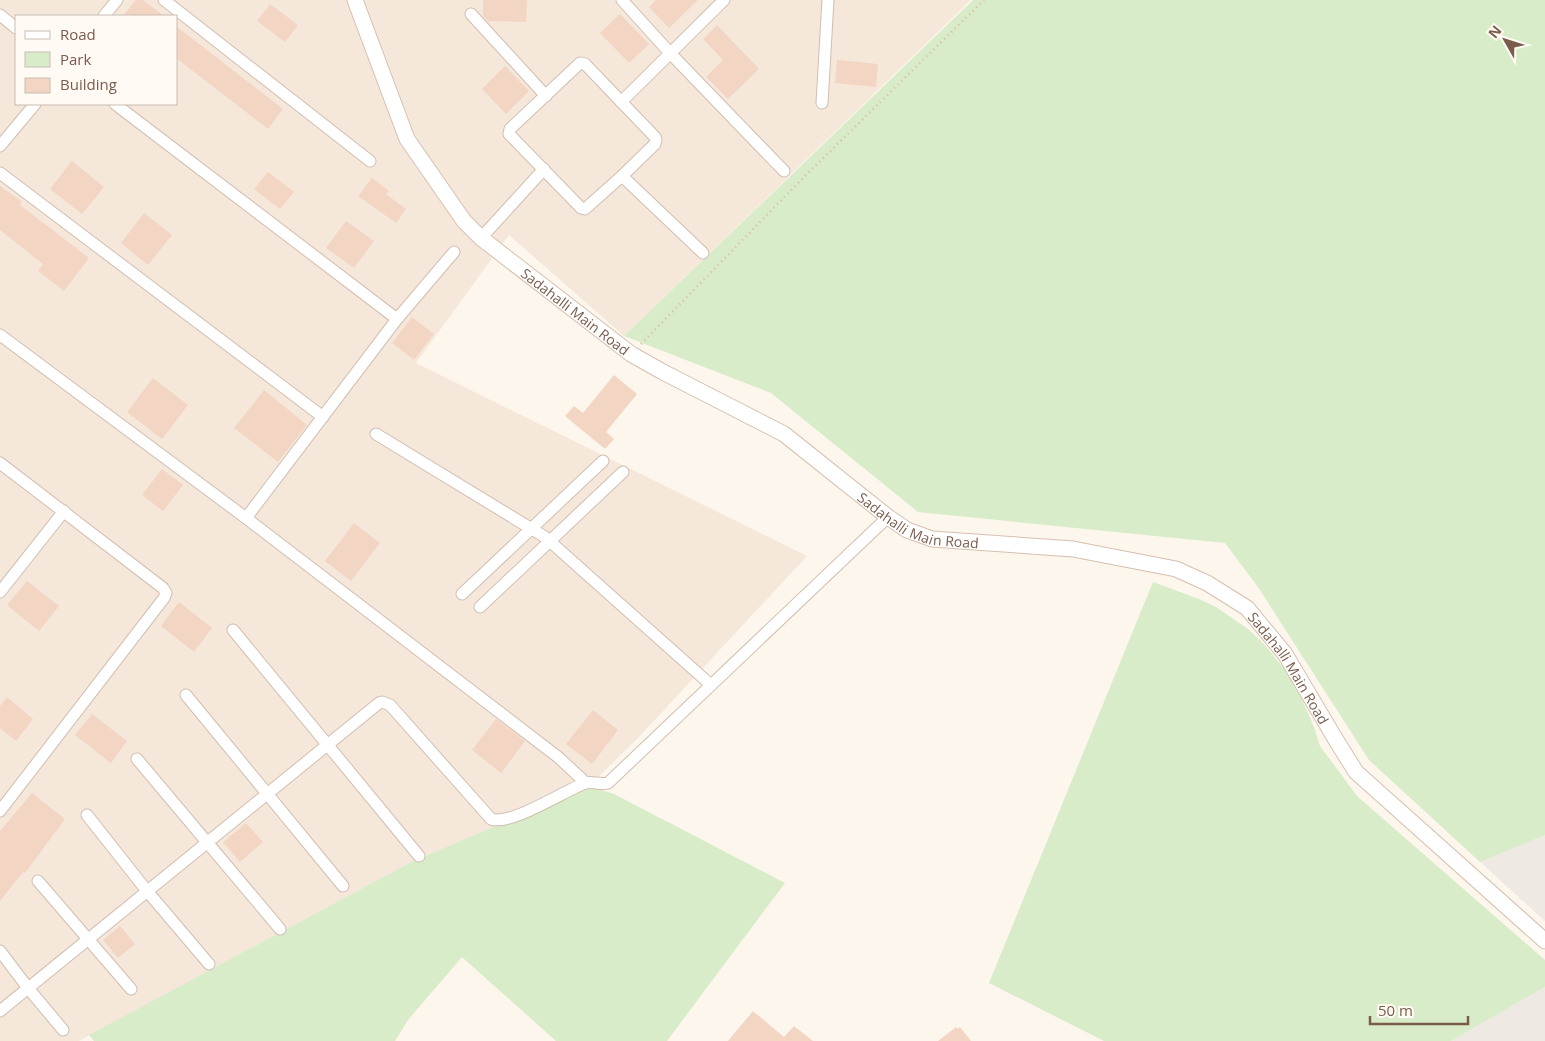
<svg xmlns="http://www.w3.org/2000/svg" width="1545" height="1041" font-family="'Open Sans',sans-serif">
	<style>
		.residential { fill: #f5e8da; fill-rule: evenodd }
		.industrial { fill: #efe9e4 }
		.green { fill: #d8ecc9 }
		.building { fill: #f3d5c3 }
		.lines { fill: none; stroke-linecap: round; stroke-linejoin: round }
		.street-casing { stroke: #d1beb0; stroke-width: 13 }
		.secondary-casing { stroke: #d6c0b0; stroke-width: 17 }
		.path { stroke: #d9b8a5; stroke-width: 2.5; stroke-dasharray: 1 4; stroke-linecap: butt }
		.street { stroke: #fff; stroke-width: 11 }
		.secondary { stroke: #fff; stroke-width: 15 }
		.labels { text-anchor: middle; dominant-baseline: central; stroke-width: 4; stroke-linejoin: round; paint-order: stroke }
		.street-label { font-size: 14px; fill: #7a5c4d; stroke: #fffaf3 }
	</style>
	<rect width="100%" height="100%" fill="#fdf6ec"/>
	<!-- residential -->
	<path class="residential" d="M0 0H971L624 336 509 235 416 363 807 556 638 738 589 786 413 861 79 1041H0ZM16 16H176V104H16Z"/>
	<!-- industrial -->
	<g class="industrial">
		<polygon points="1545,835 1545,921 1480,862"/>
		<polygon points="1545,987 1545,1041 1451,1041"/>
	</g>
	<!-- green -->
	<g class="green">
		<polygon points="973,0 1545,0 1545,835 1480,862 1369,760 1258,587 1225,543 918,512 771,393 624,336"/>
		<polygon points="1153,582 1199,599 1216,607 1248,629 1263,643 1288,673 1298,690 1314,727 1320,746 1357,796 1545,960 1545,987 1451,1041 1104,1041 989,983"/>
		<polygon points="589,786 614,794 785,883 667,1041 556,1041 462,957 408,1020 395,1041 94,1041 89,1035 413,861"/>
	</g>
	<!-- building -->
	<g class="building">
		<polygon points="136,0 143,0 164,16 123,16"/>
		<polygon points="483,0 527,0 526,22 488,21 483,16"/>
		<polygon points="656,0 698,0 669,28 649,7"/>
		<polygon points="270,4 298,25 285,42 257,21"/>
		<polygon points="620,14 649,44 629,63 600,33"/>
		<polygon points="717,25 759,69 728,99 706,77 723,60 703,39"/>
		<polygon points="176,26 283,109 268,129 176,58"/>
		<polygon points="837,60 878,64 876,87 835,83"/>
		<polygon points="505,66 529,91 506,114 482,89"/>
		<polygon points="72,161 104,187 82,214 50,189"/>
		<polygon points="268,172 294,192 280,209 254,189"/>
		<polygon points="372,178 389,191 386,194 406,209 396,223 358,196"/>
		<polygon points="0,186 22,202 20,205 89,258 64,291 38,271 43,264 0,230"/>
		<polygon points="144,213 172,235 148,265 121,243"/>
		<polygon points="346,221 374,241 354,268 326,248"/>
		<polygon points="412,317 434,334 414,360 392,343"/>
		<polygon points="614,375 637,394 606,432 614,439 605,449 565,416 574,406 583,413"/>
		<polygon points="153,378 188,405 162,439 127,412"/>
		<polygon points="264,390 307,425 278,462 234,428"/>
		<polygon points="162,469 183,485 163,511 142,495"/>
		<polygon points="354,523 380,543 351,581 325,561"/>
		<polygon points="27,581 59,606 39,631 7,605"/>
		<polygon points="179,602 212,628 194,652 161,626"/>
		<polygon points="7,697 33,719 16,741 0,728 0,706"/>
		<polygon points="593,710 618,730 592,764 566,744"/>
		<polygon points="92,714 127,741 111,763 75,735"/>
		<polygon points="496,719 525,741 501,773 472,750"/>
		<polygon points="32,793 65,819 25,873 23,872 0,901 0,831"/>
		<polygon points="246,823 263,842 240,862 223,842"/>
		<polygon points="120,926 135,944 118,958 103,940"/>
		<polygon points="753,1011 784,1037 794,1026 813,1041 728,1041"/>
		<polygon points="956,1027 958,1029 960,1027 971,1041 938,1041"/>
	</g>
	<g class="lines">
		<defs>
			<g id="street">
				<polyline points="164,0 370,161"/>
				<polyline points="622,0 670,53 784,171"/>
				<polyline points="471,14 546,96"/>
				<polyline points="0,15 16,28"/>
				<polyline points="104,16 117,0"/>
				<polygon points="580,63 585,64 655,137 656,140 655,144 622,176 585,209 581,208 509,134 510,129"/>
				<polyline points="621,102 724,0"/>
				<polyline points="822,103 828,0"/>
				<polyline points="115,104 397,319"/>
				<polyline points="0,146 35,104"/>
				<polyline points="0,173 323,417"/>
				<polyline points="622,176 703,253"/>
				<polyline points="481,238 544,169"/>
				<polyline points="0,335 246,518 558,757 586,783"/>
				<polyline points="376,434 545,537 711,685"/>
				<polyline points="0,463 163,588 166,593 164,598 0,811"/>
				<polyline points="246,518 397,319 454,252"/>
				<polyline points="0,592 64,511"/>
				<polyline points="462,594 603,461"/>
				<polyline points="480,607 623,472"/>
				<polyline points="233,630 419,856"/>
				<polyline points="186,695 343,886"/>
				<polyline points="137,759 280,929"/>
				<polyline points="87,815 147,891 209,964"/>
				<polyline points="38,881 131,989"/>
				<polyline points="0,951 28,988 63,1030"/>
				<path d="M0 1011 379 703 382 702 390 705 491 819C511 826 564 791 585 783 592 781 600 785 608 783L888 517"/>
			</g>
			<g id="secondary">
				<path id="s1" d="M355 0 407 139 464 221 481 238 631 354 663 372 784 434 888 517 907 530 932 539 946 540 1073 549 1176 569 1207 583 1247 608 1285 654 1336 740 1356 772 1545 941"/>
			</g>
		</defs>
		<!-- street casing -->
		<use href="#street" class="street-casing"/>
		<!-- secondary casing -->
		<use href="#secondary" class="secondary-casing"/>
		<!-- path -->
		<polyline class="path" points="641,344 799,182 984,0"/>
		<!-- street -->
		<use href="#street" class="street"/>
		<!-- secondary -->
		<use href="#secondary" class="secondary"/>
	</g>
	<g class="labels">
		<!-- street labels -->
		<g class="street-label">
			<text stroke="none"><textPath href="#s1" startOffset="392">Sadahalli Main Road</textPath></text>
			<text stroke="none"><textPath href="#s1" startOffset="798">Sadahalli Main Road</textPath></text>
			<text stroke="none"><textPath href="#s1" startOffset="1218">Sadahalli Main Road</textPath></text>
		</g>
	</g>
	<!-- legend -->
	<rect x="15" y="15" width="162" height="90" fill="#fffaf3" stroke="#cabbb1"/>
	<rect x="25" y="31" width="25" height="8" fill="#ffffff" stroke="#cabbb1"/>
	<text x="60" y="40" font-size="15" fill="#7a5c4d">Road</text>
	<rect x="25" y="52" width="25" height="15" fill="#d8ecc9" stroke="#cabbb1"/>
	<text x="60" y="65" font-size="15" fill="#7a5c4d">Park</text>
	<rect x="25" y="78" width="25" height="15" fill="#f3d5c3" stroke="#cabbb1"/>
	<text x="60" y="90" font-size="15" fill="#7a5c4d">Building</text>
	<!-- north arrow -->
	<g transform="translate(1505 40) rotate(309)" stroke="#fffaf3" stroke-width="4" paint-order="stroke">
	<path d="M0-4L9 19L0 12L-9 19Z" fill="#7a5c4d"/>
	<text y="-8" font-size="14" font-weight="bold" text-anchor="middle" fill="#7a5c4d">N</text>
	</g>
	<!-- scale -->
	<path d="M1370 1016v8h98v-8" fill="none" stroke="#7a5c4d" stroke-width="2.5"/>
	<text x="1378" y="1016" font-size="15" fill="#7a5c4d" stroke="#fffaf3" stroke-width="4" paint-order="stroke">50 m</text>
</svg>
